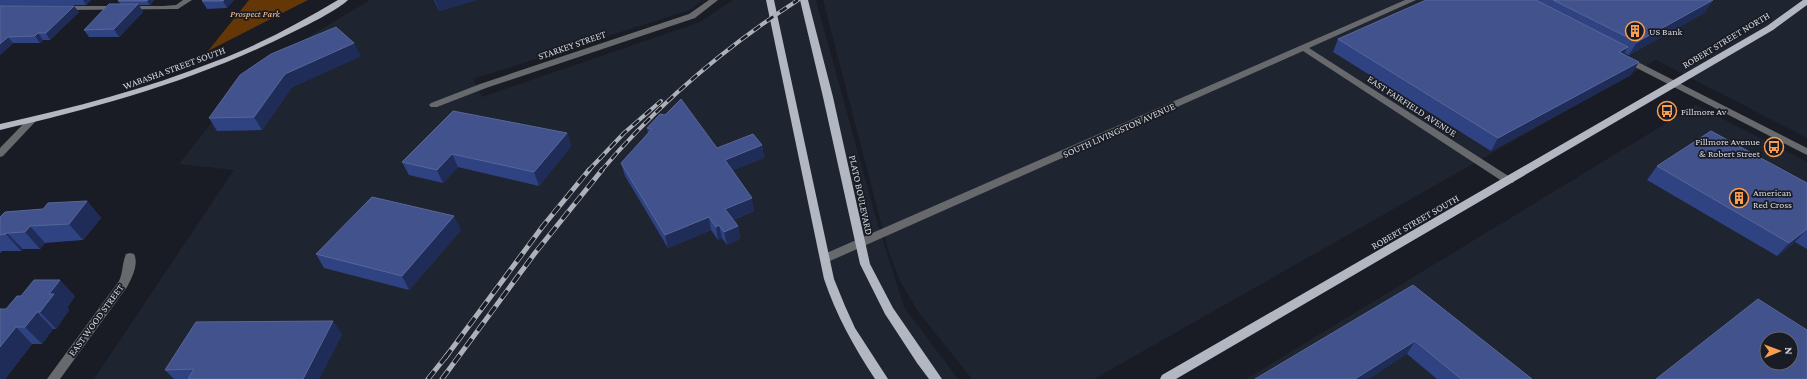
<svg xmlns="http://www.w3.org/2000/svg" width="1807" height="379" font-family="'Crimson Pro',serif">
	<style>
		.built { fill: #1f2431; fill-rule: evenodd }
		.green { fill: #663706 }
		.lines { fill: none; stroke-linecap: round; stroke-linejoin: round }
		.minor { fill: #67696d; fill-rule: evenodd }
		.major { fill: #b3b7c1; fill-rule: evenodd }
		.rail-far1-casing { stroke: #afb1b8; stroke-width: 4 }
		.rail-casing { stroke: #afb1b8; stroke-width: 5 }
		.rail-far1 { stroke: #191c24; stroke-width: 2.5; stroke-dasharray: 8; stroke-linecap: butt }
		.rail { stroke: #191c24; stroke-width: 3.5; stroke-dasharray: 10; stroke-linecap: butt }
		.wall { fill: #2f4282 }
		.shaded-wall { fill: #1f2c58 }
		.building { fill: #41528c; stroke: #586798; fill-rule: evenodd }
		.labels { text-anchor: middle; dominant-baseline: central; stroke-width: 3.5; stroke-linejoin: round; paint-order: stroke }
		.park-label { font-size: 10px; font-style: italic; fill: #fac093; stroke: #191c24 }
		.poi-label { font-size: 10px; fill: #d5d7dd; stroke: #191c24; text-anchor: start }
		.street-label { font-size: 10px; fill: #d5d7dd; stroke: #191c24 }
	</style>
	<rect width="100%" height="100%" fill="#191c24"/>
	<!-- built -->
	<g class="built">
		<polygon points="370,0 702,0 690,10 473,79 482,97 700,22 733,0 816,0 875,215 904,307 958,379 94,379 234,170 179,164 258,64 310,36"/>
		<polygon points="823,0 1807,0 1807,138 1656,60 1094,379 972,379 917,310 900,281 888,250"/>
		<path d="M1696 105 1807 162V379H1246ZM1767 339H1791V363H1767Z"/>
	</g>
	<!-- green -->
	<polygon class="green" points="249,0 308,0 208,51"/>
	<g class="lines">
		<!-- minor -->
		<g class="minor">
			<polygon points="183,0 192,0 178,9 64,10 60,8 64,6 163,6 176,5"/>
			<polygon points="709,0 718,0 695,18 486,88 437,107 431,107 429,105 431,103 480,84 689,14"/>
			<polygon points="1405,0 1416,0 1309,48 1513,179 1514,181 1513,183 1505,183 1303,51 830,261 822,261 821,258 822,255"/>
			<polygon points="1626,56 1807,148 1807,155 1623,61 1622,59"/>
			<polygon points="32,117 37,120 35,122 3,156 0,157 0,148 29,118"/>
			<path d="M130 253 134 254C139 264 132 278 127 287L60 379H47L119 281C123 273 122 263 126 254Z"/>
		</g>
		<!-- major -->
		<g class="major">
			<path d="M338 0H348C339 9 306 26 293 32 200 79 101 107 0 130V124C73 108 146 89 216 61 259 45 299 23 338 0Z"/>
			<path d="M766 0H774L834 279 845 306 855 328 888 379H875C854 347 836 315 824 279Z"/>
			<polygon points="800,0 808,0 833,97 870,264 893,308 942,379 929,379 917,363 885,314 860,264 823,97"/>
			<polygon points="1803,0 1807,0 1807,5 1773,30 1176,379 1160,379 1162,375 1767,26"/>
		</g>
		<defs>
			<g id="rail-far1">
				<polyline points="588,171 624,133 661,101"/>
				<path d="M601 171C658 104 724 48 798 0"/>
			</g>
			<g id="rail">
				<polyline points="445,358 543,226 589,170"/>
				<polyline points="428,379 448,354"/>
				<polyline points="442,379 535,253 602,170"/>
			</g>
		</defs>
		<!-- rail-far1 casing -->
		<use href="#rail-far1" class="rail-far1-casing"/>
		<!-- rail casing -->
		<use href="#rail" class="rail-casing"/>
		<!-- rail-far1 -->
		<use href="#rail-far1" class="rail-far1"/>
		<!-- rail -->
		<use href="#rail" class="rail"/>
	</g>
	<!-- wall -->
	<g class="wall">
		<polygon points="0,0 91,0 86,5 0,6"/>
		<polygon points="154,0 150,5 139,5 143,12 119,37 89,37 84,30 121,4 118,1"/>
		<polygon points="234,0 227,8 207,9 202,1"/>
		<polygon points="434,0 476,0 439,11"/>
		<polygon points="1426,0 1713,0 1704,13 1629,55 1624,53 1624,54 1631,75 1491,151 1333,52 1338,39"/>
		<polygon points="0,6 79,12 50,40 43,40 40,43 13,43 0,55"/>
		<polygon points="361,56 292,87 262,130 217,131 209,118"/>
		<polygon points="647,128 717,148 762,145 764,158 733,170 754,211 733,220 738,226 740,239 727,245 722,238 718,240 711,230 668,248 625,176 621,163 648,133"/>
		<polygon points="567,133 571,146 539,186 458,167 443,183 409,175 402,162"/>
		<polygon points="1657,166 1807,183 1807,249 1795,242 1777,256 1647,180"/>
		<polygon points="87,201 101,218 83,240 45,243 40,249 23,249 21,251 2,251 0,253 0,217"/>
		<polygon points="461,230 409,290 324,268 316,254"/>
		<polygon points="1413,285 1532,379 1437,379 1407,354"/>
		<polygon points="75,296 67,308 69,310 56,329 53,329 42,344 32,344 5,379 0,379 6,309"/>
		<polygon points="342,334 319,379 174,379 165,370"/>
	</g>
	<!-- shaded-wall -->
	<g class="shaded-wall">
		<polygon points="83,0 91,0 86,5"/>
		<polygon points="148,0 154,0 150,5 147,1"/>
		<polygon points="224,0 234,0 227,8 223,1"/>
		<polygon points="435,0 476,0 439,11"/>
		<polygon points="1713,0 1704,13 1629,55 1637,42"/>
		<polygon points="138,4 143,12 119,37 114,29"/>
		<polygon points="74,6 79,12 50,40 46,33"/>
		<polygon points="38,33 43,40 40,43 35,36"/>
		<polygon points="8,37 13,43 0,55 0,44"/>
		<polygon points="354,43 361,56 292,87 262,130 254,117 285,74"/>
		<polygon points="1628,47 1620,60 1619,52"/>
		<polygon points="1639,62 1631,75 1491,151 1498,138"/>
		<polygon points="567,133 571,146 539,186 534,172"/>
		<polygon points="762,145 764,158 727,173 725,160"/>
		<polygon points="452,154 458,167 443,183 437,170"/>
		<polygon points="752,198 754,211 727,222 725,209"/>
		<polygon points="87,201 101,218 83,240 69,224"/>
		<polygon points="454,216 461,230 409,290 402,276"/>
		<polygon points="709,217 711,230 668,248 665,235"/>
		<polygon points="719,225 722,238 718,240 716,227"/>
		<polygon points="30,226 45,243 40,249 25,232"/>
		<polygon points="738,226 740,239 727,245 724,232"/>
		<polygon points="1807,229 1795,242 1777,256 1789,243"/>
		<polygon points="7,233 23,249 21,251 6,234"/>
		<polygon points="60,280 75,296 67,308 69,310 56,329 40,312 49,294"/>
		<polygon points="37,312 53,329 42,344 25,327"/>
		<polygon points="333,321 342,334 319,379 303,379"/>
		<polygon points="16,327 32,344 5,379 0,379 0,347"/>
		<polygon points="1415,341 1407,354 1369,379 1355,379"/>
	</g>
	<!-- building -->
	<g class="building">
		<polygon points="119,0 148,0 147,1 118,1"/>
		<polygon points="204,0 224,0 223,1 202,1"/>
		<polygon points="1426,0 1536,0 1628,47 1619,52 1639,62 1498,138 1338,39"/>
		<polygon points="1553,0 1713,0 1637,42"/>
		<polygon points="109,4 138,4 114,29 84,30"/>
		<polygon points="0,6 74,6 46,33 38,33 35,36 8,37 0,44"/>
		<polygon points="336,27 354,43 285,74 254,117 209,118 240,75 271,54"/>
		<polygon points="681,99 717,148 753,134 762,145 725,160 752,198 725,209 738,226 724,232 719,225 716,227 709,217 665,235 621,163 652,129 647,128 660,114 665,115"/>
		<polygon points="453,111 567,133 534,172 452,154 437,170 402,162"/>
		<polygon points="1711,131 1807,183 1807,229 1789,243 1657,166"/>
		<polygon points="372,197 454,216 402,276 316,254"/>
		<polygon points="87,201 69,224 30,226 25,232 7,233 6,234 0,235 0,217 5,212 43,209 48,203"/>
		<polygon points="34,280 60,280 49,294 54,294 40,312 37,312 25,327 16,327 0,347 0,309 6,309 17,296 21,296"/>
		<polygon points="1413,285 1532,379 1461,379 1415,341 1355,379 1255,379"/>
		<path d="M1758 299 1807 330V379H1656ZM1767 339H1791V363H1767Z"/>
		<polygon points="333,321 303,379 188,379 194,369 165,370 196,322"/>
	</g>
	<!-- icons -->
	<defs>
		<symbol id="building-ring" viewBox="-11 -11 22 22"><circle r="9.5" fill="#191c24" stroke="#fa9f4f" stroke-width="1.5"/><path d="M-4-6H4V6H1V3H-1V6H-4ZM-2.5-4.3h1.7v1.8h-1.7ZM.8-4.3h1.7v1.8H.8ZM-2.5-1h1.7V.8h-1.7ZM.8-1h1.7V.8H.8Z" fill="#fa9f4f"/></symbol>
		<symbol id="bus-ring" viewBox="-11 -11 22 22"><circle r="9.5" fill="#191c24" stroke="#fa9f4f" stroke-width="1.5"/><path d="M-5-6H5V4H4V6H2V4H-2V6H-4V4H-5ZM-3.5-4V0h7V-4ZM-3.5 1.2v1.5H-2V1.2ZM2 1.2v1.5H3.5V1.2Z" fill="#fa9f4f"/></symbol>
	</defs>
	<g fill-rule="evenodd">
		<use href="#building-ring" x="1624" y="20" width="22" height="22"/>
		<use href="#bus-ring" x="1656" y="100" width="22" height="22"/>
		<use href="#bus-ring" x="1763" y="136" width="22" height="22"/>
		<use href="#building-ring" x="1728" y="187" width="22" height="22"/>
	</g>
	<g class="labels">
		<!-- park labels -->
		<g class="park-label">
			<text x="255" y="13">Prospect Park</text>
		</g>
		<!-- poi labels -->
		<g class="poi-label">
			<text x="1649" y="31">US Bank</text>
			<text x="1681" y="111">Fillmore Av</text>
			<text x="1760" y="141" text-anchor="end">Fillmore Avenue<tspan x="1760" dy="12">&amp; Robert Street</tspan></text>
			<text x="1753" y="192">American<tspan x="1753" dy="12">Red Cross</tspan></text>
		</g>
		<!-- street labels -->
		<g class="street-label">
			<text transform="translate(1726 40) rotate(-31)">ROBERT STREET NORTH</text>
			<text transform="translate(572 45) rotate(-19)">STARKEY STREET</text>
			<text transform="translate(174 68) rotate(-20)">WABASHA STREET SOUTH</text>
			<text transform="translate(1412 106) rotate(33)">EAST FAIRFIELD AVENUE</text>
			<text transform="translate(1119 130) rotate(-24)">SOUTH LIVINGSTON AVENUE</text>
			<text transform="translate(861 195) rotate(78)">PLATO BOULEVARD</text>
			<text transform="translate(1415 222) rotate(-30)">ROBERT STREET SOUTH</text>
			<text transform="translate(96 320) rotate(-54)">EAST WOOD STREET</text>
		</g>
	</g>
	<!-- north arrow -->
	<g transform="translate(1779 351) rotate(89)"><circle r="19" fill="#191c24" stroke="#64676e"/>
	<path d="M0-3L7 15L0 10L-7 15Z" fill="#fa9f4f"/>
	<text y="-6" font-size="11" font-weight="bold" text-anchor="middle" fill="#d5d7dd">N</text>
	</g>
</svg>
